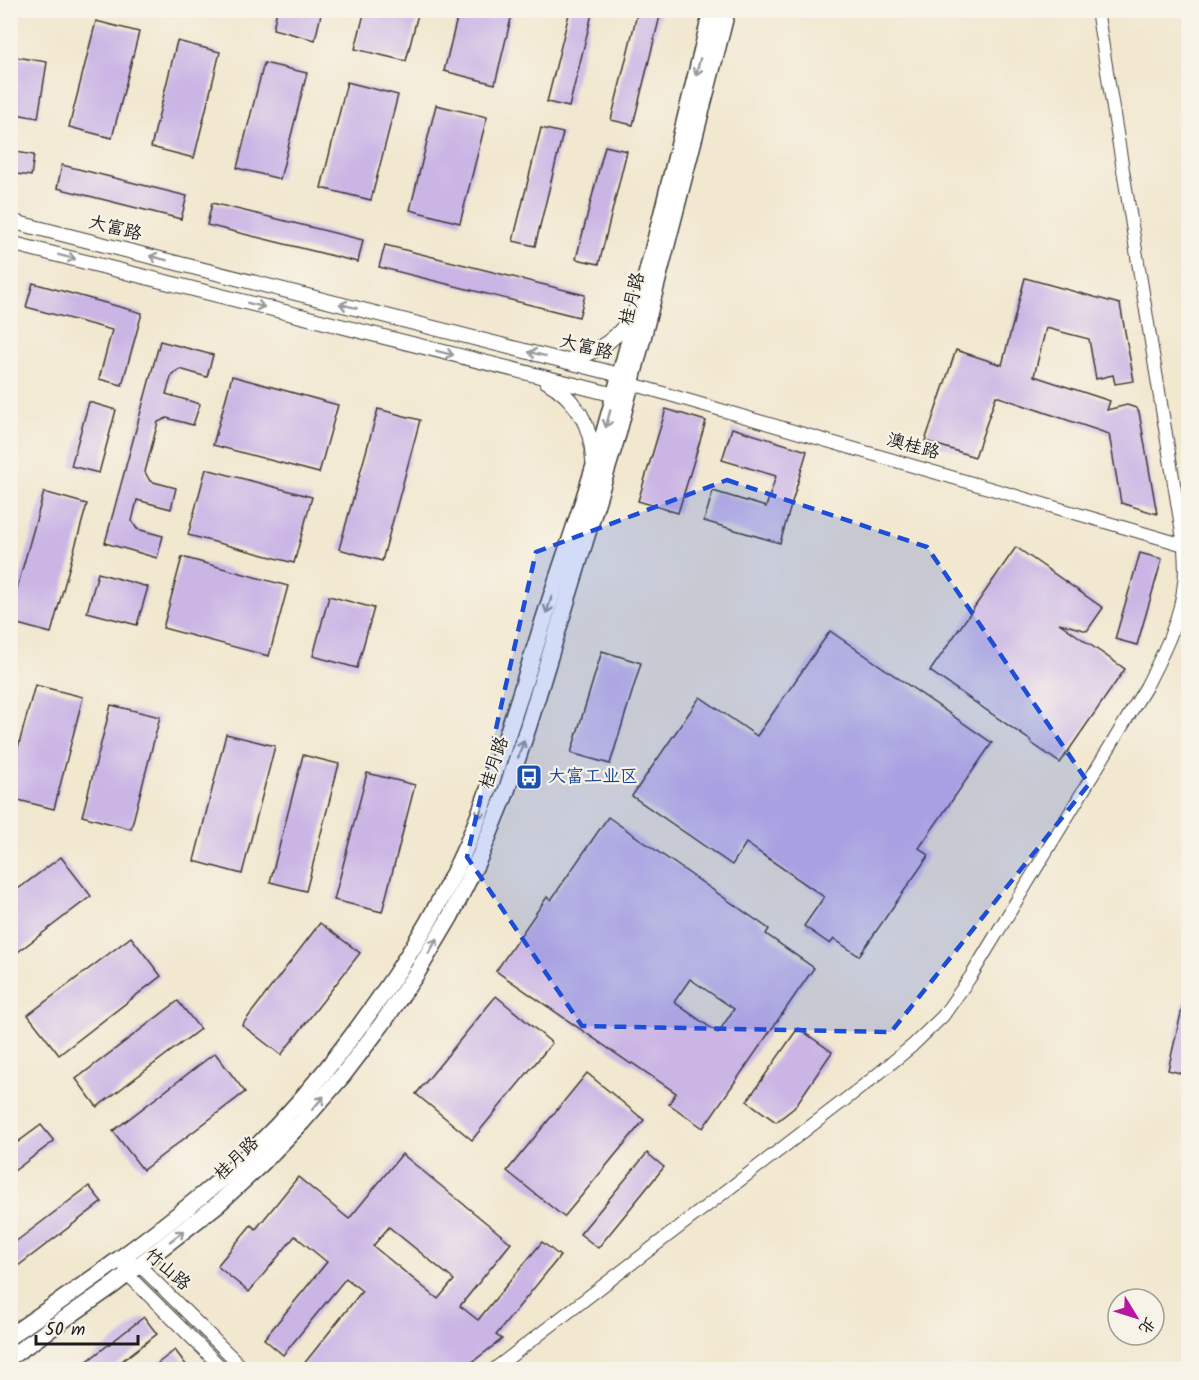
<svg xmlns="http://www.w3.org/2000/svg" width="1199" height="1380" font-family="Kalam,'LXGW WenKai TC',sans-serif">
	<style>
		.building { fill: #cbb5e5; fill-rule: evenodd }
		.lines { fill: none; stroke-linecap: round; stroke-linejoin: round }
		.minor-casing { stroke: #3c3a37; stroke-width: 14 }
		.tertiary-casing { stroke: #3c3a37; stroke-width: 16 }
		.secondary-casing { stroke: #3c3a37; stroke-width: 19 }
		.minor { stroke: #fff; stroke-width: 12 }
		.tertiary { stroke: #fff; stroke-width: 14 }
		.secondary { stroke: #fff; stroke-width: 16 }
		.oneway { stroke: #999 }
		.marked { fill: #1d4ed8; fill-opacity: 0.2; stroke: #1d4ed8; stroke-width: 4.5; stroke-dasharray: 12 8; stroke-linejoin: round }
		.labels { text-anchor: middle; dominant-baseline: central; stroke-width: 4.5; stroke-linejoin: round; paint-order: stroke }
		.street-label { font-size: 18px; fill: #1c1c1c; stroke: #f7f3e8 }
		.transit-label { font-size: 18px; fill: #164399; stroke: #f7f3e8; text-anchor: start }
	</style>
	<rect width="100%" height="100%" fill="#f7f3e8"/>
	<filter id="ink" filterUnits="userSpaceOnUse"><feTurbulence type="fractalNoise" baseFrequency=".0167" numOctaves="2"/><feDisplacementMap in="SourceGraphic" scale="12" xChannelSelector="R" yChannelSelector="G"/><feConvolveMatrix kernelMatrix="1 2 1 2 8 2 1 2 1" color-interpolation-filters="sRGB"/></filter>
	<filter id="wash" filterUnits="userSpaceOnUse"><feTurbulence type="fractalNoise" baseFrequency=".008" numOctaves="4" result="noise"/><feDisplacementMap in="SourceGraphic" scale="24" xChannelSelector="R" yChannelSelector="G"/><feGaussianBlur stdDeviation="1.35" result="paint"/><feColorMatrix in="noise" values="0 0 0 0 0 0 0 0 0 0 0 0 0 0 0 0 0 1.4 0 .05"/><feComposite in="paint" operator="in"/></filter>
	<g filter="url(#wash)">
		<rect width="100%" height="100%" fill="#f2e7cf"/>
		<g id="blocks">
			<!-- building -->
			<g class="building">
				<polygon points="277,10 322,10 315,40 273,29"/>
				<polygon points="365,10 419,10 406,61 355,49"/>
				<polygon points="459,10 513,10 495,84 444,71"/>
				<polygon points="570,10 593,10 569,107 547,102"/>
				<polygon points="638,10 661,12 633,125 611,120"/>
				<polygon points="96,21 139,32 112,138 69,127"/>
				<polygon points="177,41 220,52 194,158 151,147"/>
				<polygon points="10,56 47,62 38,118 10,113"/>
				<polygon points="264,63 307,73 280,179 237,168"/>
				<polygon points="347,82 398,95 371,200 321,188"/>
				<polygon points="436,105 487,117 460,223 410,210"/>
				<polygon points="541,128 563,133 535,246 513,241"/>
				<polygon points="605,146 627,151 599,264 576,259"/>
				<polygon points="10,151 34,155 31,176 10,173"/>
				<polygon points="62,165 187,196 181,219 57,188"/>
				<polygon points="212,203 363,240 358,262 207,225"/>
				<polygon points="385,245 585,295 579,317 379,267"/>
				<polygon points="1025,278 1120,304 1134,381 1115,384 1113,375 1096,379 1089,339 1046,328 1034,376 1110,401 1107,410 1127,405 1136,408 1139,412 1157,514 1121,503 1109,434 996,396 975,457 925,441 956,350 1002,365"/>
				<polygon points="33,283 142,313 122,385 99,379 112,330 26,307"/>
				<polygon points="160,341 213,355 207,377 180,369 172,374 166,394 200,404 193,425 167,418 158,422 145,472 150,481 176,488 171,509 137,500 132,521 137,529 163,536 157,558 105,543"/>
				<polygon points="232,376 338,405 319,473 213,445"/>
				<polygon points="89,402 116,410 99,473 71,466"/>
				<polygon points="378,409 420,420 382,561 339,549"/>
				<polygon points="666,409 706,421 678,513 638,501"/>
				<polygon points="732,428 807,451 780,543 704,521 713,491 766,507 776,476 722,460"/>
				<polygon points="206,469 312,497 294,563 188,535"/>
				<polygon points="44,492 87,504 51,633 10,622 10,613"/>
				<polygon points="1016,547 1103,608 1087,631 1059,623 1125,669 1060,763 1030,742 1031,741 930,671"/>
				<polygon points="1140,553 1162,559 1137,645 1115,639"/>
				<polygon points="182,557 288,586 269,656 163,628"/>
				<polygon points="98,573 148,587 137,625 87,612"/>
				<polygon points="329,596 374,608 357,668 313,656"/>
				<polygon points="830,631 992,743 919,848 929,855 859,956 834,939 830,944 804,926 824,897 746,843 732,865 632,796 700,697 757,736"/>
				<polygon points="602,651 641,663 610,764 571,753"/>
				<polygon points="35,685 83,697 54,809 10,798 10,777"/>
				<polygon points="111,705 160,717 131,829 82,816"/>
				<polygon points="226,734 275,746 242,874 194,861"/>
				<polygon points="303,755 339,764 306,891 270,882"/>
				<polygon points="367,773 415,785 382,912 334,900"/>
				<path d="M608 817 769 929 766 934 814 968 703 1128 669 1104 676 1093 632 1063 631 1064 496 971 547 897 551 900ZM690 979 734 1009 718 1033 674 1002Z"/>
				<polygon points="61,857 91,896 10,958 10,895"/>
				<polygon points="320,923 360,953 281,1055 242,1025"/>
				<polygon points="131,937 161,976 59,1055 28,1015"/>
				<polygon points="496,996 552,1043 472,1140 416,1094"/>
				<polygon points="1184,1000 1188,1000 1188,1075 1168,1070"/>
				<polygon points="178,1001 200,1029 97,1107 76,1079"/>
				<polygon points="798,1028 832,1052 794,1108 776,1122 747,1101"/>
				<polygon points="215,1053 245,1092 143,1170 113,1131"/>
				<polygon points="587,1073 644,1120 564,1217 507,1171"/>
				<polygon points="41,1125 54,1141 10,1174 10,1148"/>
				<polygon points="647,1153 664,1167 598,1248 580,1234"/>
				<path d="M402 1154 511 1243 460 1306 478 1320 542 1242 560 1256 496 1335 502 1339 462 1370H299L362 1291 346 1278 283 1355 264 1339 327 1262 295 1236 249 1292 217 1266 251 1225 256 1229 298 1177 349 1219ZM389 1227 454 1280 438 1299 373 1246Z"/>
				<polygon points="89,1186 102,1202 10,1272 10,1246"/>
				<polygon points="144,1317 157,1334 110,1370 76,1370"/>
				<polygon points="175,1350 190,1370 164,1370 158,1363"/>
			</g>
		</g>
	</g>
	<g filter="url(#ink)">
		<use href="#blocks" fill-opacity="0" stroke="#3c3a37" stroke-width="1.5"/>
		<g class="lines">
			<defs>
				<g id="minor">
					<polyline points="632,384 1184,545"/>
					<polyline points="134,1263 139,1265 245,1370"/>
					<polyline points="125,1267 127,1274 224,1370"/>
					<path d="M493 1370 872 1079 912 1046 943 1016 971 976 1146 687C1163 654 1181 619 1184 582 1186 570 1184 557 1184 545L1097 10"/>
				</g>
				<g id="tertiary">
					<polyline points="10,221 620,375 632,384 615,395 10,243"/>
					<path d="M566 360C597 354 620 338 635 310"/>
					<path d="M546 381C577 399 592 426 593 461"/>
				</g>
				<g id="secondary">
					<path d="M10 1336C77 1290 143 1244 205 1193 259 1149 308 1095 349 1040 401 972 447 898 478 818 505 748 526 675 549 604 568 545 590 486 606 426 645 288 678 149 712 10"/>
					<polyline points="10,1357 112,1286 218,1204 261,1164 302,1122 343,1075 382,1024 418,971 450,917 481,854 505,795 528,727 618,433 727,10"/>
				</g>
			</defs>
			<!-- minor casing -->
			<use href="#minor" class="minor-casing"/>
			<!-- tertiary casing -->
			<use href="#tertiary" class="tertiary-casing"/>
			<!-- secondary casing -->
			<use href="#secondary" class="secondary-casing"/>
			<!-- minor -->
			<use href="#minor" class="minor"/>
			<!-- tertiary -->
			<use href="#tertiary" class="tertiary"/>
			<!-- secondary -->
			<use href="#secondary" class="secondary"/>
		</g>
		<!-- one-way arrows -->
		<defs><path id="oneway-shaft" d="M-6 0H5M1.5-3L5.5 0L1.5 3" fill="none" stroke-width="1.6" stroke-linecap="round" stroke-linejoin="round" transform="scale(1.5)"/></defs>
		<g class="oneway">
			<use href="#oneway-shaft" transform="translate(698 67) rotate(104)"/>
			<use href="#oneway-shaft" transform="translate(67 257) rotate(14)"/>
			<use href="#oneway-shaft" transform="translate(158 258) rotate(-166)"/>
			<use href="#oneway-shaft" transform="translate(256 305) rotate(14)"/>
			<use href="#oneway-shaft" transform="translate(348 306) rotate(-166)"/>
			<use href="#oneway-shaft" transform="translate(445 353) rotate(14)"/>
			<use href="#oneway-shaft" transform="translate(537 354) rotate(-166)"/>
			<use href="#oneway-shaft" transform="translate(608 419) rotate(105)"/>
			<use href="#oneway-shaft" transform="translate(549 605) rotate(108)"/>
			<use href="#oneway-shaft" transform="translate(521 749) rotate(-71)"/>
			<use href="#oneway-shaft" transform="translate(481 810) rotate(110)"/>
			<use href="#oneway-shaft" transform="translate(433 946) rotate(-59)"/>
			<use href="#oneway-shaft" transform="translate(318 1103) rotate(-49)"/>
			<use href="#oneway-shaft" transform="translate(177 1236) rotate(-38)"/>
		</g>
	</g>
	<!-- marked area -->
	<path class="marked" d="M727 480 927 547 1089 784 891 1032 582 1026 467 857 536 552Z"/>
	<!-- icons -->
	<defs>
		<symbol id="bus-square" viewBox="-11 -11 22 22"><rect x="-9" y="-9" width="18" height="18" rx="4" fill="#1a4fb4" stroke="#f7f3e8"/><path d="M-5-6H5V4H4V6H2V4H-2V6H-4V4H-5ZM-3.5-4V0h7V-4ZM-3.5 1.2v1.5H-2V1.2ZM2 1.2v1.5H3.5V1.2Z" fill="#fff"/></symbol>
	</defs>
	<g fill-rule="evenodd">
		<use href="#bus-square" x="514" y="762" width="30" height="30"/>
	</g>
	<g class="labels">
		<!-- street labels -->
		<g class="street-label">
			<text transform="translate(115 229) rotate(14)">大富路</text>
			<text transform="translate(633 299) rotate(-76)">桂月路</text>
			<text transform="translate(586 348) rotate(14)">大富路</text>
			<text transform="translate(913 447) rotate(16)">澳桂路</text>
			<text transform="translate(495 763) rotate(-71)">桂月路</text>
			<text transform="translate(237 1159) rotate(-44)">桂月路</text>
			<text transform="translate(167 1270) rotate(41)">竹山路</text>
		</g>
		<!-- transit labels -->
		<g class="transit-label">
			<text x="548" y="777">大富工业区</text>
		</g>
	</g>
	<!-- margin -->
	<rect width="1199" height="1380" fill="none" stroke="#f7f3e8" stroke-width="36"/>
	<!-- north arrow -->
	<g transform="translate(1136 1317) rotate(128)"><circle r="28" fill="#f7f3e8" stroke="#9f9d96" stroke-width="1.5"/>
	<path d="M0-4.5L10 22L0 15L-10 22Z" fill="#b5179e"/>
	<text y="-9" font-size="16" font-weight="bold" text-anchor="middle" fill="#1c1c1c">北</text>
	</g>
	<!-- scale -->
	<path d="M36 1335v9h102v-9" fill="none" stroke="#1c1c1c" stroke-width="3"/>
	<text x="45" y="1335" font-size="18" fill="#1c1c1c" stroke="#f7f3e8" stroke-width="4.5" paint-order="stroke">50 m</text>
</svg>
